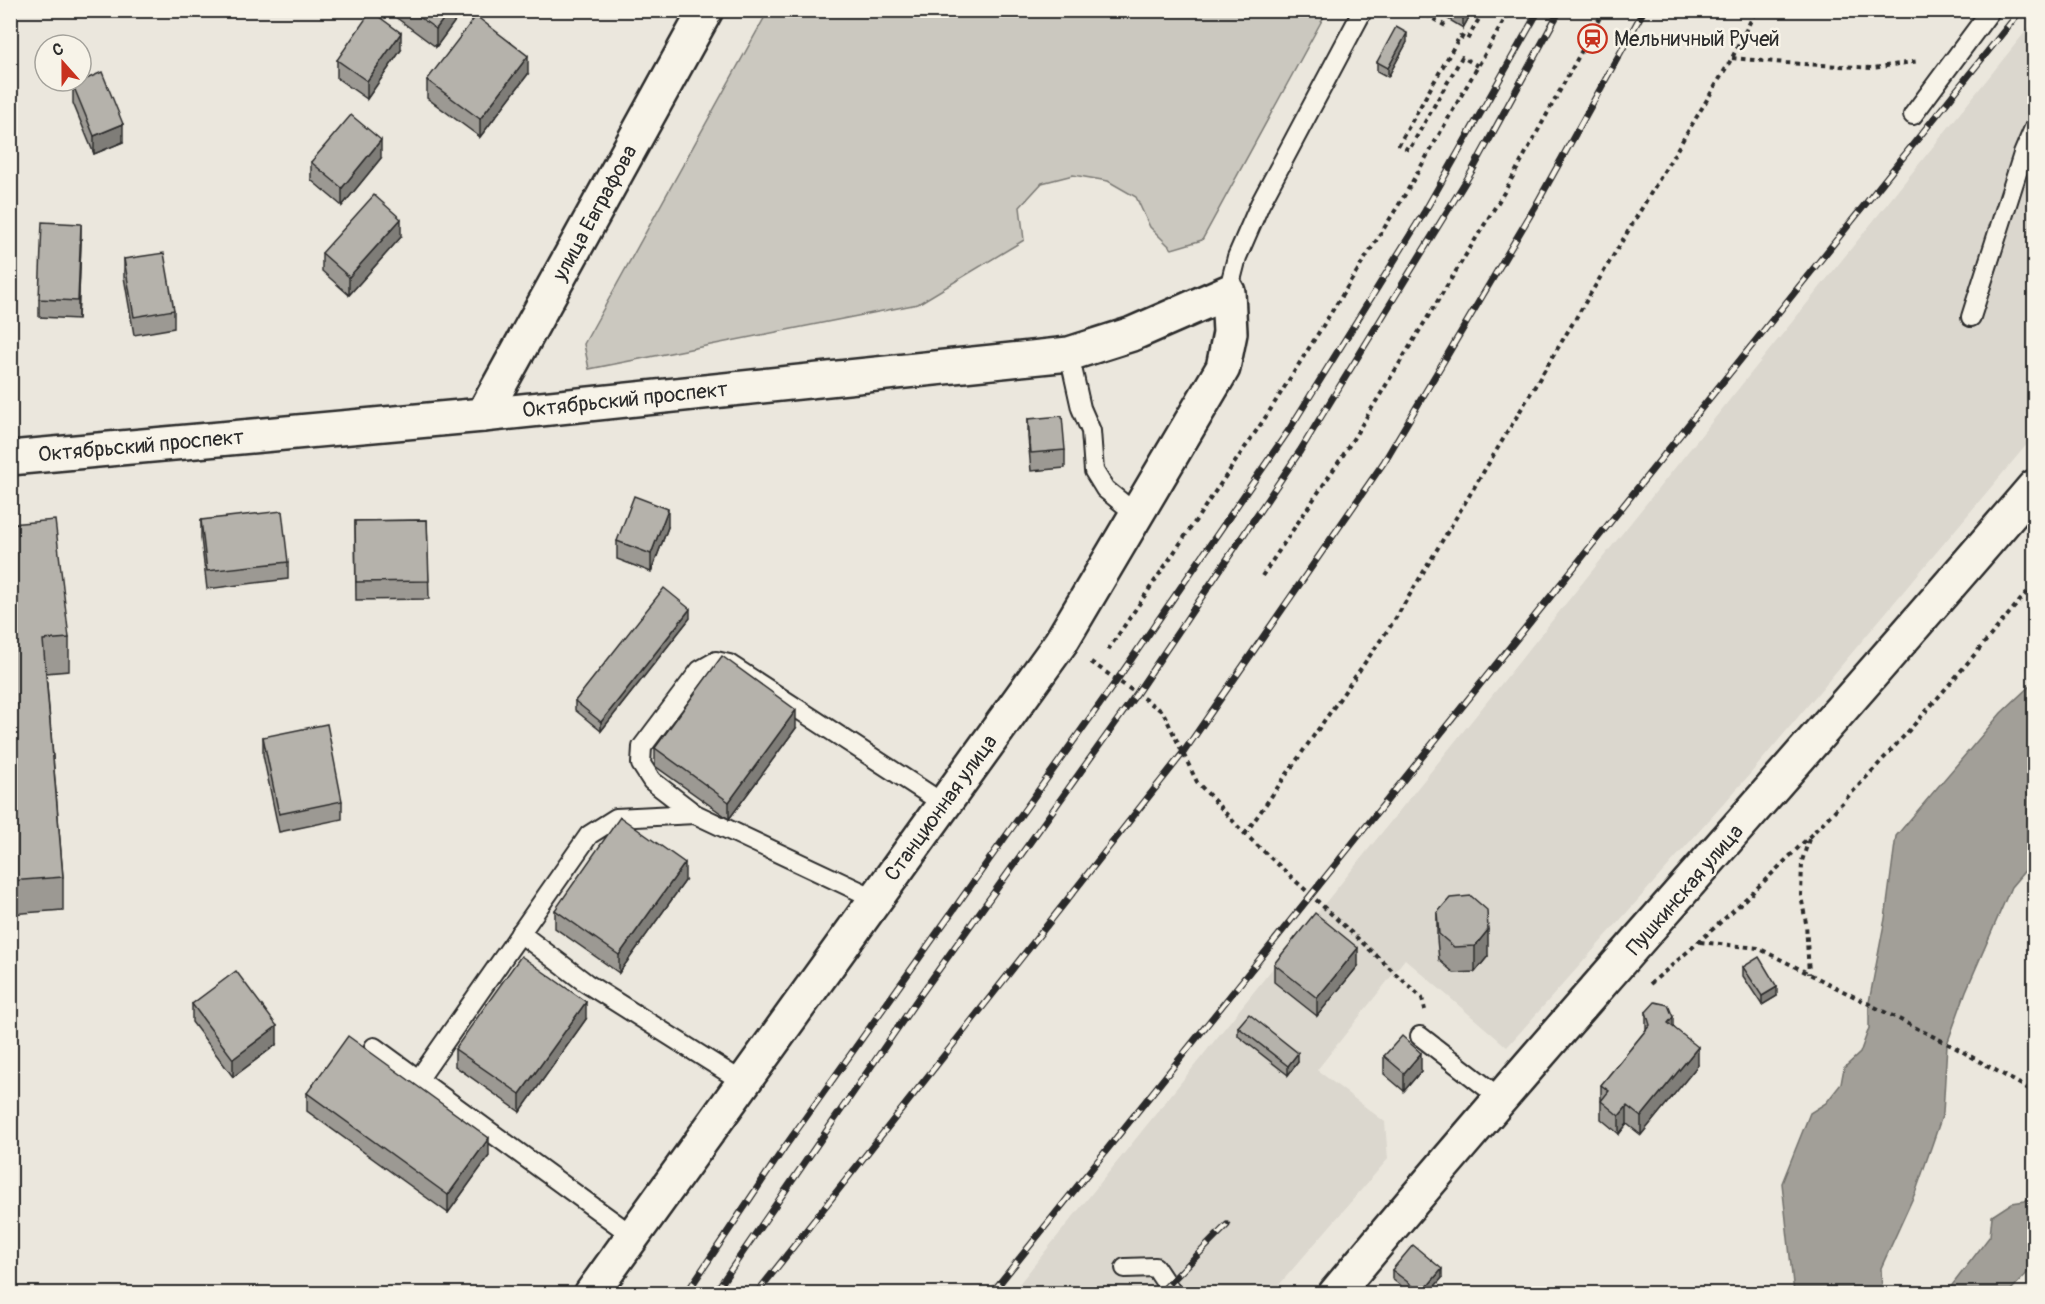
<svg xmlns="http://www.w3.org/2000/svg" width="2045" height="1304" font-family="Pangolin,sans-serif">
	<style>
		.built { fill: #dbd7ce }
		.green { fill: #cbc8bf; stroke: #7b7a75; stroke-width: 1.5 }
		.water { fill: #a29f98; stroke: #72716c; stroke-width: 1.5 }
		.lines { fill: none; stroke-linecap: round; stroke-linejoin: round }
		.lane-casing { stroke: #2b2b2b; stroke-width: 22 }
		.street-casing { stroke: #2b2b2b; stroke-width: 38 }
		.secondary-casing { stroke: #2b2b2b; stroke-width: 38 }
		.path { stroke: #2b2b2b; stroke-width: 4; stroke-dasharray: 4.5 4.5; stroke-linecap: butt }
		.lane { stroke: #f7f3e8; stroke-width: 18 }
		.street { stroke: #f7f3e8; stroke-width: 33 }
		.secondary { stroke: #f7f3e8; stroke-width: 33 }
		.rail-casing { stroke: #2b2b2b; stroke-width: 7 }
		.rail { stroke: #f7f3e8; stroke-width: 4.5; stroke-dasharray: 14; stroke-linecap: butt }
		.wall { fill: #9c9993; stroke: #2b2b2b; stroke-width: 1.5 }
		.shaded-wall { fill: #7f7d78; stroke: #2b2b2b; stroke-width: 1.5 }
		.building { fill: #b5b2ab; stroke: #2b2b2b; stroke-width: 1.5 }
		.labels { text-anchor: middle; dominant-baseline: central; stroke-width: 5; stroke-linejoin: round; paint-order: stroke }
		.poi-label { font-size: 21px; fill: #2b2b2b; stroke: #f7f3e8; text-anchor: start }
		.street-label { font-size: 21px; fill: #2b2b2b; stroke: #f7f3e8 }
	</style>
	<rect width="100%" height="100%" fill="#ebe7dd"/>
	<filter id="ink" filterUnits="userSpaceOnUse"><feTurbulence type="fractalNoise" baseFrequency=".0167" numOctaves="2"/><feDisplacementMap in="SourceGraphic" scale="12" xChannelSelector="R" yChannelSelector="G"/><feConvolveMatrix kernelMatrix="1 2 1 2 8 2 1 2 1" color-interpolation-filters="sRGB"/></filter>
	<g filter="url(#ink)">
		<!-- built -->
		<polygon class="built" points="2034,21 2034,436 1751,773 1507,1047 1405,959 1317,1070 1385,1122 1388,1159 1272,1293 1011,1294"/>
		<!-- green -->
		<polygon class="green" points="768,11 768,10 1327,11 1202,240 1172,249 1150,227 1136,197 1108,181 1073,175 1042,183 1020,207 1024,240 918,304 589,369 584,344"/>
		<!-- water -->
		<g class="water">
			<polygon points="2034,682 2034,860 2011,887 1966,991 1947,1044 1943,1113 1916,1191 1881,1268 1882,1293 1794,1293 1782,1183 1810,1113 1826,1103 1841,1084 1844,1068 1860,1053 1869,1028 1869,1002 1885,919 1896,836 2001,713"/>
			<polygon points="2034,1193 2034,1266 2008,1293 1946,1293 1990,1236 1992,1216 2012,1203 2025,1201"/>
		</g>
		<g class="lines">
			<defs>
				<g id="lane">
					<polyline points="1913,115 1991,10"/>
					<polyline points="1228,292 1237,257 1260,204 1363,10"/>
					<polyline points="1971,317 2023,154 2034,128"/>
					<polyline points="1069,354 1081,408 1091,431 1094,471 1105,489 1136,514"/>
					<polyline points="876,899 695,814 652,781 641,764 642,747 700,670 716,661 729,664 944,804"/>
					<polyline points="520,933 586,983 743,1082"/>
					<polyline points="1420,1036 1500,1098"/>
					<polyline points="374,1047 633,1236"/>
					<polyline points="418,1080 589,835 616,818 695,814"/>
					<polyline points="1125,1268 1155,1267 1173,1294"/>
				</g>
				<polyline id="street" points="483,415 1069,354 1132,334 1228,292 1230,333 1223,368 1061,642 591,1294"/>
				<g id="secondary">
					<polyline points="10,458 483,415 706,10"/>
					<path d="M1335 1294C1563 1020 1803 757 2034 487"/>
				</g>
			</defs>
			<!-- lane casing -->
			<use href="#lane" class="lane-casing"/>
			<!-- street casing -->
			<use href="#street" class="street-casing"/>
			<!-- secondary casing -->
			<use href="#secondary" class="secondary-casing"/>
			<!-- path -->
			<g class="path">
				<polyline points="1418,10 1449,28"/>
				<polyline points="1732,58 1786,63 1873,68 1919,61"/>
				<polyline points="1478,66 1462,57 1409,150 1399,144 1460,36 1467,40 1484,10"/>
				<polyline points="1262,576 1342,457 1505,191 1604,10"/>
				<polyline points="1108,650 1267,415 1403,198 1510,10"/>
				<polyline points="1091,662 1163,712 1197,782 1245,834 1422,998 1425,1010"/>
				<polyline points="1245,834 1394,621 1732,58 1756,10"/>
				<polyline points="1809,839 1802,861 1801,896 1806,923 1809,974"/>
				<polyline points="1700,942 1758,948 1956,1048 2034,1092"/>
				<path d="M1650 984C1744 905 1831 818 1913 726 1954 680 1994 631 2034 584"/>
			</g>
			<!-- lane -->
			<use href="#lane" class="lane"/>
			<!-- street -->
			<use href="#street" class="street"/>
			<!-- secondary -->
			<use href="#secondary" class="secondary"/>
			<defs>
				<g id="rail">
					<polyline points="686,1294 784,1148 1117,680 1289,430 1425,211 1539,10"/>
					<polyline points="714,1294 919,997 1137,693 1300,451 1472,171 1560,10"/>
					<polyline points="756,1294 1183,753 1384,462 1535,207 1644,10"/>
					<polyline points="991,1294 2021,10"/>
					<polyline points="1159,1294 1227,1225"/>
				</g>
			</defs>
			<!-- rail casing -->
			<use href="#rail" class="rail-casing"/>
			<!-- rail -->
			<use href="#rail" class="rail"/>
		</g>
		<!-- wall -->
		<g class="wall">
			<polygon points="386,10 463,10 436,47"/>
			<polygon points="1433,10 1473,10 1463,28"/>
			<polygon points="1407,42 1388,77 1377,71 1377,62"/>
			<polygon points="401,50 367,99 337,78 337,60"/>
			<polygon points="528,74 480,137 427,98 427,80"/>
			<polygon points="73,85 123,142 94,154 73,103"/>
			<polygon points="381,158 342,206 311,180 311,162"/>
			<polygon points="401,237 349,295 322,271 322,253"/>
			<polygon points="81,242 78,319 39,317 39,299"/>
			<polygon points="124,259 174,310 174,328 134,335 124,277"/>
			<polygon points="1028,419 1065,450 1065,468 1031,471 1028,437"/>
			<polygon points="201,520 288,562 288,579 207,589 201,538"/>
			<polygon points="427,520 429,599 356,600 355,521"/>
			<polygon points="10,524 69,638 69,671 46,673 63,877 63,910 10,914"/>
			<polygon points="668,527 651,572 617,559 617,541"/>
			<polygon points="690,618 601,731 575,710 575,701"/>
			<polygon points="796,728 729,819 655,766 655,748"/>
			<polygon points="263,737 342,801 342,819 279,832 263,755"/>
			<polygon points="685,881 619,973 555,928 555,910"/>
			<polygon points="1437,913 1488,956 1475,972 1454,973 1439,960 1437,939"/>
			<polygon points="1274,964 1358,966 1317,1016 1274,982"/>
			<polygon points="1743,967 1777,996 1762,1005 1743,976"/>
			<polygon points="192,1004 277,1044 233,1077 192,1022"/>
			<polygon points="1646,1012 1673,1026 1698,1065 1641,1135 1627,1124 1619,1134 1601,1119 1601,1085 1646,1030"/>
			<polygon points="586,1019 520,1112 455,1066 455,1049"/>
			<polygon points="1238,1027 1298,1062 1288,1075 1238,1036"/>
			<polygon points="1384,1056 1421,1071 1404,1091 1384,1074"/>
			<polygon points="307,1093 489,1156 448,1213 307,1111"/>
			<polygon points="1392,1270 1442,1278 1429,1293 1410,1293 1392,1279"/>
		</g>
		<!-- shaded-wall -->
		<g class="shaded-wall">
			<polygon points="450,10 463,10 436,47 436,29"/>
			<polygon points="1467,10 1473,10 1463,28 1463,18"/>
			<polygon points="401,33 401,50 367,99 367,81"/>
			<polygon points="1407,33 1407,42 1388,77 1388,68"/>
			<polygon points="528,56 528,74 480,137 480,119"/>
			<polygon points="123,124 123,142 94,154 94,136"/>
			<polygon points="381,140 381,158 342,206 342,188"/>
			<polygon points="401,219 401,237 349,295 349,277"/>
			<polygon points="81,224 81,242 78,319 78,301"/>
			<polygon points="668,509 668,527 651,572 651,554"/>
			<polygon points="690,609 690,618 601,731 601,722"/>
			<polygon points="796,710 796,728 729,819 729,802"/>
			<polygon points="685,863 685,881 619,973 619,955"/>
			<polygon points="1488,930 1488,956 1475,972 1475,946"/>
			<polygon points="1358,948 1358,966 1317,1016 1317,998"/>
			<polygon points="1777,987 1777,996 1762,1005 1762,996"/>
			<polygon points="586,1002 586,1019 520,1112 520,1094"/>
			<polygon points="1673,1017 1673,1035 1668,1023"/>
			<polygon points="277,1026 277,1044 233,1077 233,1059"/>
			<polygon points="1698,1047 1698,1065 1641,1135 1641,1117"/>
			<polygon points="1298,1053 1298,1062 1288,1075 1288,1066"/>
			<polygon points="1421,1053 1421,1071 1404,1091 1404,1073"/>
			<polygon points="1627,1106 1627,1124 1619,1134 1619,1116"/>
			<polygon points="489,1138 489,1156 448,1213 448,1195"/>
			<polygon points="1442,1269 1442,1278 1429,1293 1422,1293"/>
		</g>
		<!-- building -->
		<g class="building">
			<polygon points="410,10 450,10 436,29"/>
			<polygon points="1449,10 1467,10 1463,18"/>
			<polygon points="371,11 401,33 367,81 337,60"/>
			<polygon points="476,16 528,56 480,119 427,80"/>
			<polygon points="1396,27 1407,33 1388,68 1377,62"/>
			<polygon points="102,72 123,124 94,136 73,85"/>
			<polygon points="351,115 381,140 342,188 311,162"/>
			<polygon points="374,195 401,219 349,277 322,253"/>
			<polygon points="42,222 81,224 78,301 39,299"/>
			<polygon points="164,253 174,310 134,317 124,259"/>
			<polygon points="1062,416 1065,450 1031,453 1028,419"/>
			<polygon points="634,496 668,509 651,554 617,541"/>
			<polygon points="282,511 288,562 207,571 201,520"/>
			<polygon points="55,520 69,638 43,640 63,877 10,881 10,524"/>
			<polygon points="427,520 429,581 356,582 355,521"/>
			<polygon points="664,588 690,609 601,722 575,701"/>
			<polygon points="722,656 796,710 729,802 655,748"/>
			<polygon points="327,724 342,801 279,814 263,737"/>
			<polygon points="620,817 685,863 619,955 555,910"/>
			<polygon points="1471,896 1487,910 1488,930 1475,946 1454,947 1439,934 1437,913 1450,898"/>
			<polygon points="1315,913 1358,948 1317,998 1274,964"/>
			<polygon points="521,956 586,1002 520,1094 455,1049"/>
			<polygon points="1759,957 1777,987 1762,996 1743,967"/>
			<polygon points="236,971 277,1026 233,1059 192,1004"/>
			<polygon points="1655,1002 1668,1005 1673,1017 1668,1023 1698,1047 1641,1117 1627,1106 1619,1116 1601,1101 1609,1091 1601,1085 1650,1025 1646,1012"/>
			<polygon points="1249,1014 1298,1053 1288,1066 1238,1027"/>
			<polygon points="348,1036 489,1138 448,1195 307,1093"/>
			<polygon points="1402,1036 1421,1053 1404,1073 1384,1056"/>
			<polygon points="1413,1245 1442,1269 1422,1293 1392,1270"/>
		</g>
	</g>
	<!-- icons -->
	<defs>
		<symbol id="station-ring" viewBox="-11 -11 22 22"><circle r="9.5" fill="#f7f3e8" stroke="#c8321e" stroke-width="1.5"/><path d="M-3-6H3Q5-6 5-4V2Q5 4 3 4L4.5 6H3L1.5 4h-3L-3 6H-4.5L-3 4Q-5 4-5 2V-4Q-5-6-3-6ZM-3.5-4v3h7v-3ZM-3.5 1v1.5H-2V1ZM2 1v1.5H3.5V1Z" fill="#c8321e"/></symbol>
	</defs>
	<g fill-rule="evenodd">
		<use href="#station-ring" x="1576" y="22" width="33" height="33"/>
	</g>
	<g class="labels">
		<!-- poi labels -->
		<g class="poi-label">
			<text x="1614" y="39">Мельничный Ручей</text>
		</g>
		<!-- street labels -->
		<g class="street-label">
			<text transform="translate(595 213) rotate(-61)">улица Евграфова</text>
			<text transform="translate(625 400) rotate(-6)">Октябрьский проспект</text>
			<text transform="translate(141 446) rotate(-5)">Октябрьский проспект</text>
			<text transform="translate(941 808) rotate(-54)">Станционная улица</text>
			<text transform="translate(1685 890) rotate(-49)">Пушкинская улица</text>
		</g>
	</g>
	<!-- margin -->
	<rect width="2045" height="1304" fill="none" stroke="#f7f3e8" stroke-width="36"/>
	<rect x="18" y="18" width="2009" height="1268" fill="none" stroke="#2b2b2b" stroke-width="2" filter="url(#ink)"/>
	<!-- north arrow -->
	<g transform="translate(63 63) rotate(339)"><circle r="28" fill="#f7f3e8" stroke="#a5a39c" stroke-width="1.5"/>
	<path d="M0-4.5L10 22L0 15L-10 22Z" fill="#c8321e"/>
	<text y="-9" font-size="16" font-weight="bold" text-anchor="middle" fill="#2b2b2b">С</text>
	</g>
</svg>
